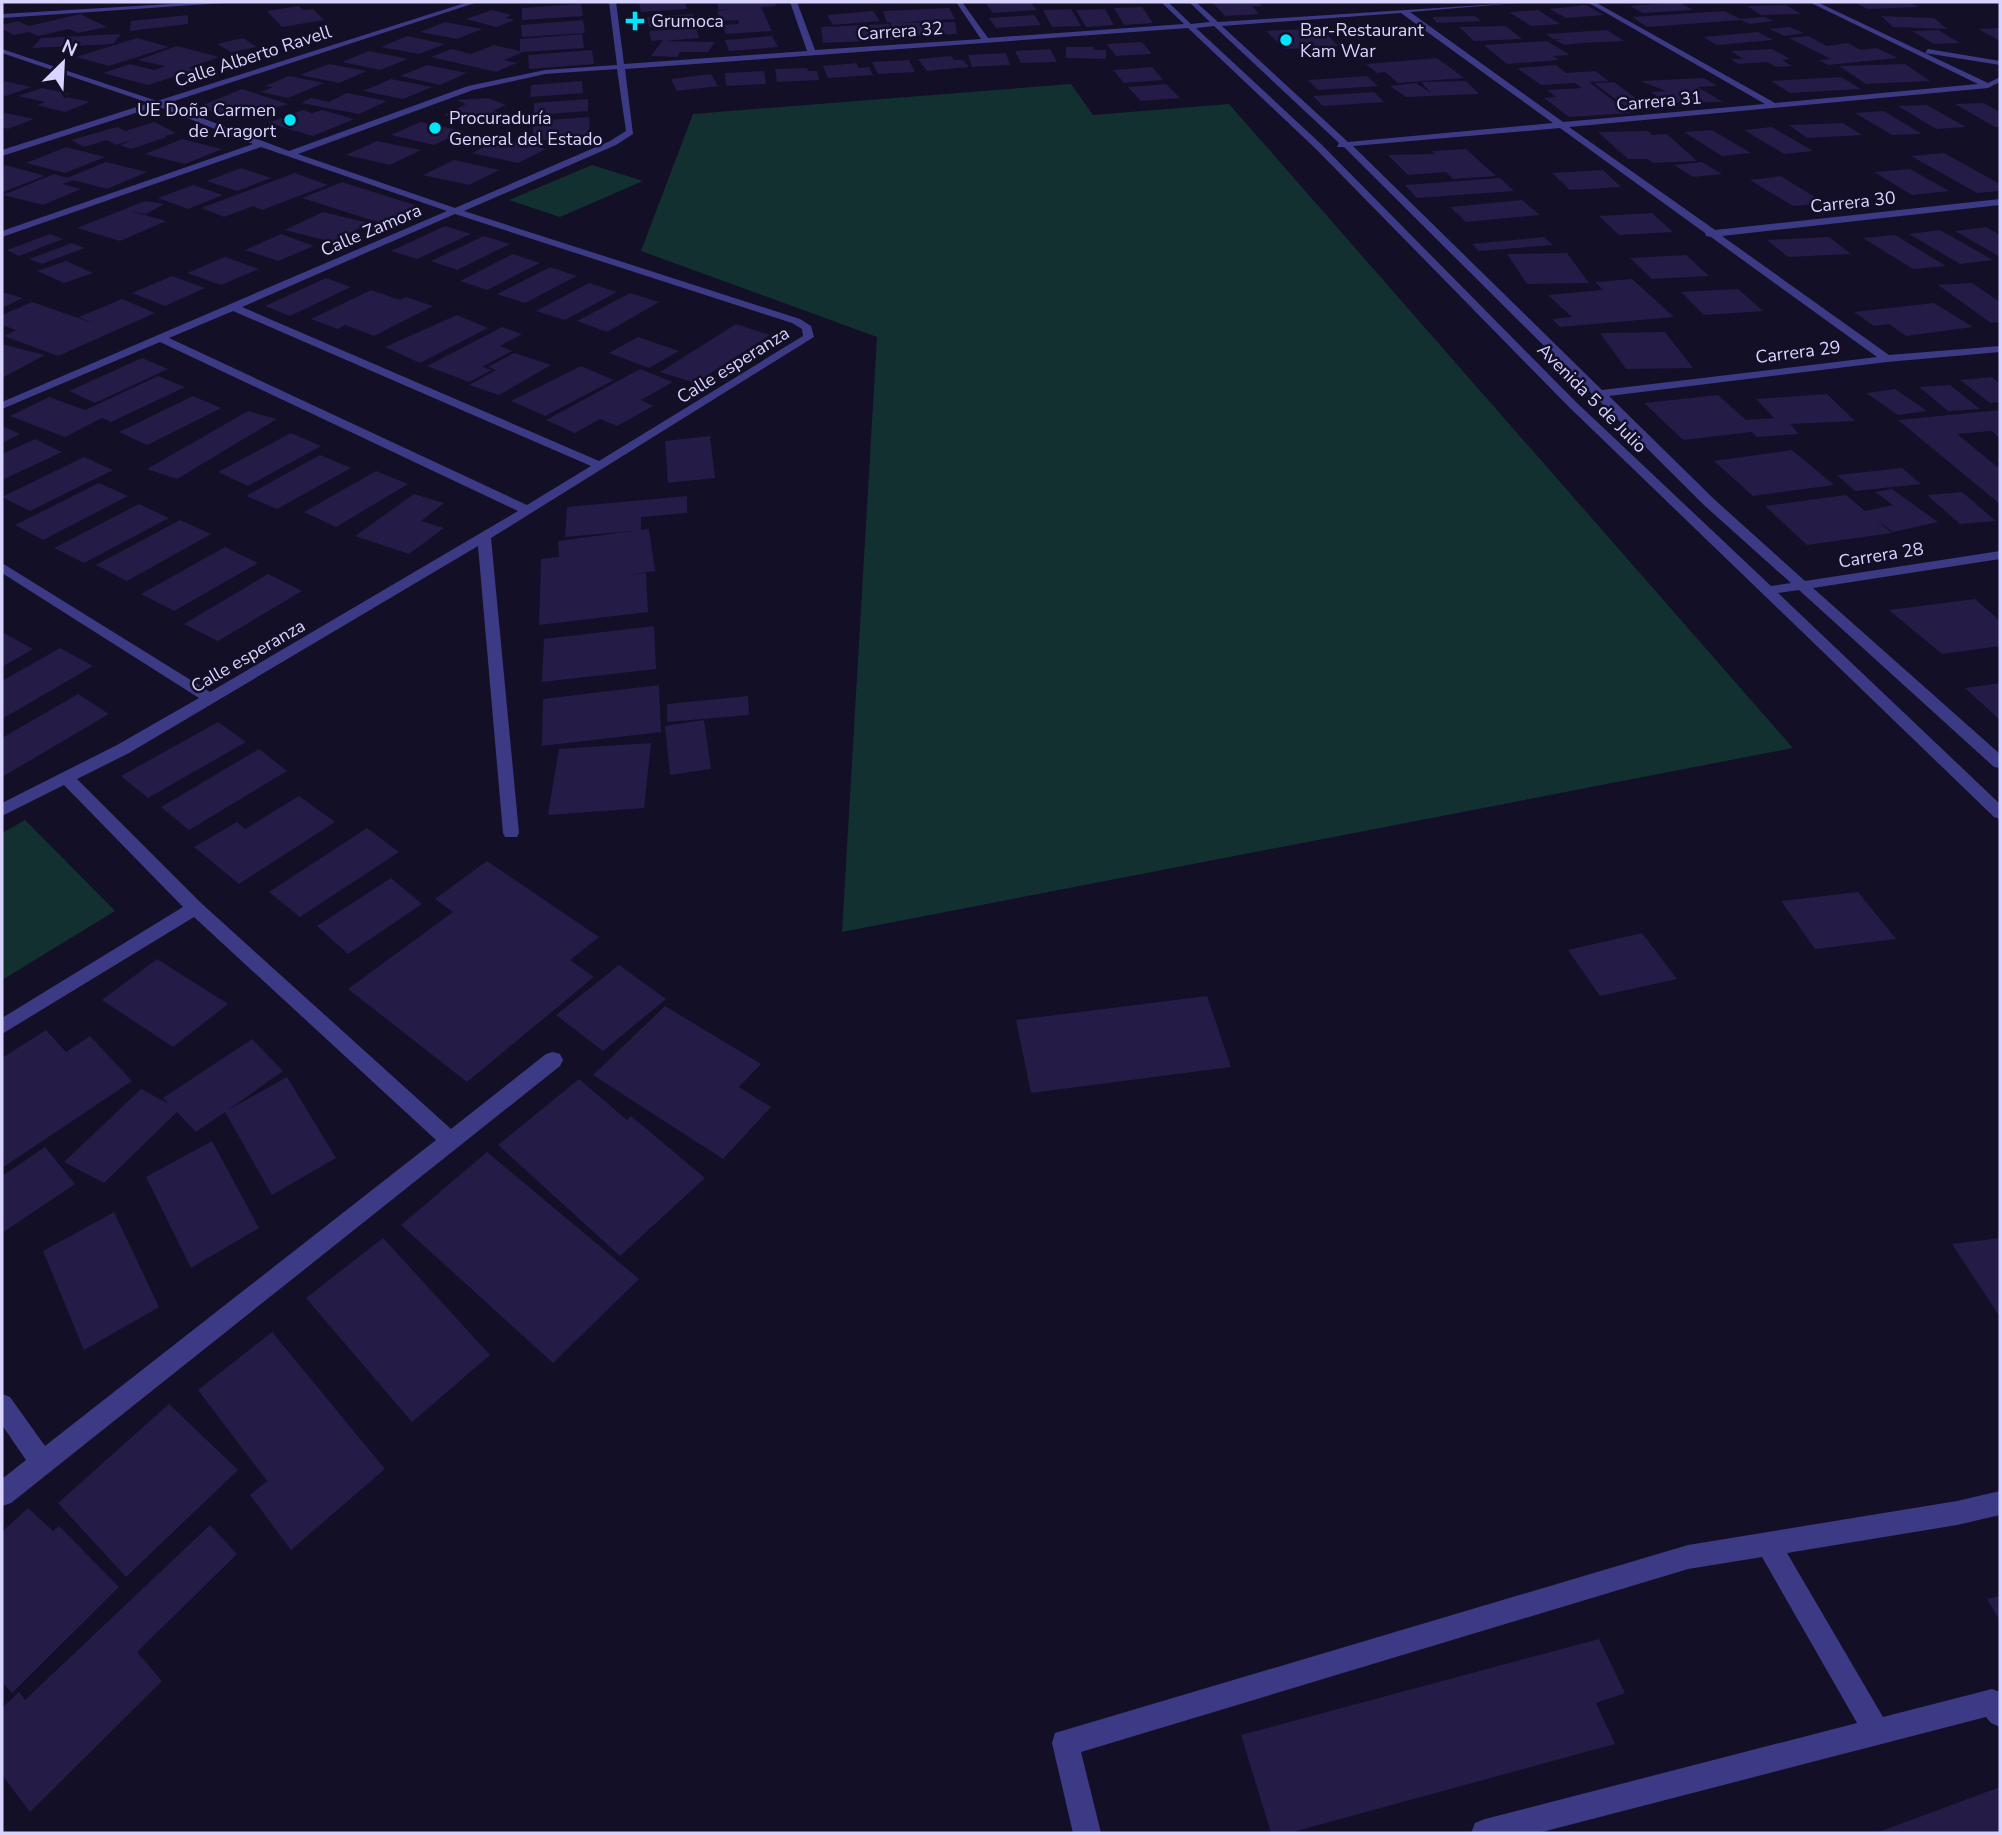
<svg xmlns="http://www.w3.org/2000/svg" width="2002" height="1835" font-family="'Nunito Sans',sans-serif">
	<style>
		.green { fill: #12302f }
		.building { fill: #241b47 }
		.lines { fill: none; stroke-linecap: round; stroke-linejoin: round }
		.minor { fill: #3d3a85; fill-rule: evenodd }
		.poi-dot { fill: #00e5ff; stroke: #130f26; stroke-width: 2.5 }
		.labels { text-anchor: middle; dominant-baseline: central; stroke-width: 5; stroke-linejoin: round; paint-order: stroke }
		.far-poi-label { font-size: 18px; fill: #d9d4ff; stroke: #130f26; text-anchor: start }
		.far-street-label { font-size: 18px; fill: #d9d4ff; stroke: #130f26 }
	</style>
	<rect width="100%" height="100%" fill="#130f26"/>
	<!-- green -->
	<g class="green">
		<polygon points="1071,84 1093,115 1229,104 1793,748 842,932 877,337 641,251 693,114"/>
		<polygon points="592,165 643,181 560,217 509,200"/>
		<polygon points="25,820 115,911 2,980 2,833"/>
	</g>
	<!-- building -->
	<g class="building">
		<polygon points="685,2 687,9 641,12 639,3"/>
		<polygon points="717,2 775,2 776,6 761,7 772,31 726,34 722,25 739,24 738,20 721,21 717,11 732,9 719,10"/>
		<polygon points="1030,2 1037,10 993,13 986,4"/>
		<polygon points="1212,2 1258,2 1262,6 1252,6 1259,14 1225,16"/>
		<polygon points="1679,2 1693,10 1643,13 1630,6"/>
		<polygon points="1854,2 1909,2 1919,7 1868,9"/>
		<polygon points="581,4 583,16 522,20 522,8"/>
		<polygon points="1586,5 1604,15 1566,18 1549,9"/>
		<polygon points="1786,5 1801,14 1761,15 1747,6"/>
		<polygon points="299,6 303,10 313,9 324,20 282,27 267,11"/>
		<polygon points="1142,7 1153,23 1124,25 1114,8"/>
		<polygon points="949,8 955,19 896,23 955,22 957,34 892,36 891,22 887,23 883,11"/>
		<polygon points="1071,9 1081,26 1052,27 1043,10"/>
		<polygon points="1105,9 1114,25 1086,27 1076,10"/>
		<polygon points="492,10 511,15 505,18 515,20 496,27 466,19"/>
		<polygon points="1538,10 1560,24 1531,26 1509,12"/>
		<polygon points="873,11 880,21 833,25 827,15"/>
		<polygon points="1724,11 1741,19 1764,17 1774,21 1750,24 1741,20 1647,27 1632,17"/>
		<polygon points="80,14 107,27 78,33 69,29 38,36 29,32 14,35 2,29 2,25 18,21 29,26"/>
		<polygon points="693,14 696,24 649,27 647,17"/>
		<polygon points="188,15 188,24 130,31 131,21"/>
		<polygon points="1034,15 1041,25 996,28 989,18"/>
		<polygon points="1475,16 1481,21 1437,23 1432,17"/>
		<polygon points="1881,16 1934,18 1947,29 1893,27"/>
		<polygon points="583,20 585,33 522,37 521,25"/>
		<polygon points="445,22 482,29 457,39 420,32"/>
		<polygon points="889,24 893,40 823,43 821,27"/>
		<polygon points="1506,26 1522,39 1474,41 1459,27"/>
		<polygon points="1789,27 1804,33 1785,36 1769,29"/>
		<polygon points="696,28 699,38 664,41 715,42 708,52 680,52 677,57 651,56 663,40 651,41 649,31"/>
		<polygon points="1321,28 1338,46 1285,49 1266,31"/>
		<polygon points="2000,28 2000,41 1978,29"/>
		<polygon points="1607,30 1624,41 1582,43 1571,38 1582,43 1564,45 1555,40 1562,39 1553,39 1546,34"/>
		<polygon points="1938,30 1960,43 1934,44 1912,31"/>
		<polygon points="1758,32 1773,40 1717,45 1703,37"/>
		<polygon points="121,34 113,44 32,48 41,38"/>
		<polygon points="582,34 584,48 523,52 504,60 517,63 496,72 431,57 451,49 471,54 494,45 520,51 520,39"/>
		<polygon points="407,36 445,44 419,54 381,47"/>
		<polygon points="772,36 778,47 729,51 725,40"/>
		<polygon points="1808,36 1827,46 1848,43 1861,50 1876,48 1898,58 1828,65 1819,60 1831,59 1789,38"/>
		<polygon points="137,38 169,47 109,66 76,57"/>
		<polygon points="243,38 257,47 231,52 217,44"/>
		<polygon points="1547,41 1570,55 1553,56 1559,60 1507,64 1484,45"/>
		<polygon points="1142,42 1152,54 1116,56 1107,44"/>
		<polygon points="177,46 219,57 188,68 206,72 188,78 176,76 148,85 103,73 130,64 154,70 165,66 138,60"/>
		<polygon points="1066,47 1094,47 1094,50 1106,50 1106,59 1066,58"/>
		<polygon points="1050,49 1057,62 1021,63 1015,51"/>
		<polygon points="1772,49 1790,59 1782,60 1792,66 1776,67 1767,62 1738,64 1731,59 1743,59 1731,51"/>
		<polygon points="592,50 594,64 529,69 528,55"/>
		<polygon points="369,51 408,59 380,70 342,62"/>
		<polygon points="1006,53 1010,65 972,67 968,55"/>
		<polygon points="951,56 954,60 963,60 969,67 927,71 918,59"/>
		<polygon points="1437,58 1464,78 1398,83 1385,72 1377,73 1366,64"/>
		<polygon points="909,60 915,72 878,74 872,62"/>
		<polygon points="857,63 858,68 869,67 873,75 828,78 823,66"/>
		<polygon points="329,64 367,71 339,83 300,75"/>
		<polygon points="1905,64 1930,81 1866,84 1839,66"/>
		<polygon points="427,65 467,73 440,85 400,76"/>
		<polygon points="1556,65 1566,73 1595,71 1609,81 1589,82 1630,113 1569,117 1544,98 1556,97 1547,90 1582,88 1575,83 1541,85 1517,68"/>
		<polygon points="1152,67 1163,80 1124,83 1113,70"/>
		<polygon points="807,68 808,71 817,71 819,80 777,82 775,69"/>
		<polygon points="764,71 766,84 726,86 725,73"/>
		<polygon points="711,74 718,86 677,91 671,79"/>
		<polygon points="289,76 324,83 288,98 261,92 273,87 265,86"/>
		<polygon points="1367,76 1378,86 1318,90 1308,80"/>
		<polygon points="1841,77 1861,89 1790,93 1771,81"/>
		<polygon points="1704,78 1717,86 1698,87 1723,102 1668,103 1651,92 1666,91 1640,81"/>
		<polygon points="391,79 432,87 403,99 363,91"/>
		<polygon points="4,81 31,87 6,96 2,95"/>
		<polygon points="582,81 583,93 530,97 531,85"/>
		<polygon points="1466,81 1479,94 1406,97 1390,86 1416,83 1431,93 1421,82"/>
		<polygon points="1614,82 1646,106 1626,107 1594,83"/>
		<polygon points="1166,84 1180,98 1141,101 1128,87"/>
		<polygon points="42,88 70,94 62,96 90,102 65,112 37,105 45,102 18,96"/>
		<polygon points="242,89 288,104 258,114 250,111 230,118 198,107"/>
		<polygon points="1374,92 1384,102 1323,106 1313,96"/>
		<polygon points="347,93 387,101 359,114 301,103 311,98 329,102"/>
		<polygon points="488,98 506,105 493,111 517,117 497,127 444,115 466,104 457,100"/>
		<polygon points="588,99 588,111 534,115 534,103"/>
		<polygon points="1984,103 2000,112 2000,127 1995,127 1955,104"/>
		<polygon points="1927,105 1966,127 1936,129 1898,106"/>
		<polygon points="303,110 312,113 322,110 354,119 313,136 268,123"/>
		<polygon points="1884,111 1922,134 1892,135 1855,113"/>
		<polygon points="6,113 34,119 8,129 2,127 2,114"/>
		<polygon points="589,117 590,136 533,141 533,121"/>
		<polygon points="154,122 176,133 165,136 156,133 167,137 131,149 120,145 138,138 116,145 107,140 84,147 71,140 117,127 125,131"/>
		<polygon points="420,122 464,131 434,145 391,135"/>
		<polygon points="1843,123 1862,135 1807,138 1789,125"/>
		<polygon points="1772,127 1813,151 1784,154 1744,130"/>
		<polygon points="1712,130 1751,153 1722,156 1684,132"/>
		<polygon points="1648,131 1652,135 1667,134 1697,161 1653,163 1648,159 1628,159 1598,132"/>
		<polygon points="182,139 222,149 185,164 145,154"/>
		<polygon points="501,139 546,149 518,163 472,153"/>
		<polygon points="377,141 421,150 390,165 346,155"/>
		<polygon points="66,147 105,157 65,173 26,163"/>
		<polygon points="1466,149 1496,176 1453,179 1446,172 1408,175 1388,155 1435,154 1432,151"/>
		<polygon points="1944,153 2000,184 2000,191 1977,193 1911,156"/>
		<polygon points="454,160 499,170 469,185 423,175"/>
		<polygon points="106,162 147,172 107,189 73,180 62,184 81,189 43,205 3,195 54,174 67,178"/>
		<polygon points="1702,162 1722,174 1693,177 1674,165"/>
		<polygon points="6,165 45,176 3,192 2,167"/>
		<polygon points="241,168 271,178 237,191 207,181"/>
		<polygon points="1910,169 1949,191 1912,195 1874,172"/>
		<polygon points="1603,170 1621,187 1570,190 1552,173"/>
		<polygon points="295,173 328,185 262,210 253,206 224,217 201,208"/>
		<polygon points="1781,176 1824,203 1793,206 1750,180"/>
		<polygon points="1500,178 1514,191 1417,198 1405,185"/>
		<polygon points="342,182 418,206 394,216 401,219 387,225 302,198"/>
		<polygon points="193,185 223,195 188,209 158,198"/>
		<polygon points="1522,200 1540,215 1466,222 1450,207"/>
		<polygon points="145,201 164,204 146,214 131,211 166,221 120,241 77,228"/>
		<polygon points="323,212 369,223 332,242 285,230"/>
		<polygon points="1652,213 1673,232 1619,235 1599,216"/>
		<polygon points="445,226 471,234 417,259 391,251"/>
		<polygon points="1986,227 2000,235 2000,257 1955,231"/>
		<polygon points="1940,230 1993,260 1960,264 1909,234"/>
		<polygon points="50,234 63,239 19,256 7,250"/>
		<polygon points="281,234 314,246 278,261 245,250"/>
		<polygon points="1895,235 1946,266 1913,269 1863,238"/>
		<polygon points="484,236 510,244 457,270 431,261"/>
		<polygon points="1544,237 1553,245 1479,251 1472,244"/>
		<polygon points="1829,237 1851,254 1788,257 1767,240"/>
		<polygon points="72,243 85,248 42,264 29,259"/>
		<polygon points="1567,253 1589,283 1527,284 1507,254"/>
		<polygon points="513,254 540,263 487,290 460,281"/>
		<polygon points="1686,255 1709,276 1652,279 1630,258"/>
		<polygon points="225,257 259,269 221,285 187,273"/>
		<polygon points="66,261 93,273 64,283 37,271"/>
		<polygon points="550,267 577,276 525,303 497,294"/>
		<polygon points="172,276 205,288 165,306 132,293"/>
		<polygon points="326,278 351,287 290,316 265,306"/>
		<polygon points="1632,279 1674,317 1560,327 1552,319 1572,317 1548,295 1603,290 1595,282"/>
		<polygon points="589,283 617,292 565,320 536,311"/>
		<polygon points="1972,283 2000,302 2000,322 1991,323 1938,285"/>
		<polygon points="1738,289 1763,311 1704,315 1681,292"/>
		<polygon points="371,290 400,300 406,297 433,306 374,336 345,325 338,329 311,319"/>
		<polygon points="2,292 23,298 2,308"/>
		<polygon points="630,293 659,302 607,332 577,321"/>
		<polygon points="122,299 155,313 58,356 4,336 16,330 2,325 2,315 32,302 93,323 79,317"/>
		<polygon points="1934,303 1973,327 1906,336 1889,324 1874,326 1854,312"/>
		<polygon points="457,315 488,328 420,363 385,347"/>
		<polygon points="736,324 770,335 695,383 660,372"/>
		<polygon points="502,327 522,334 500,346 512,351 482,367 492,370 469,382 427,366"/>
		<polygon points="1665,332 1693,368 1626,369 1600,333"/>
		<polygon points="638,337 679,351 649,368 609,353"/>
		<polygon points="2,344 45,355 2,378"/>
		<polygon points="514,353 551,365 499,395 469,385 496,370 488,367"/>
		<polygon points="142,358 168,369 95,403 69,391"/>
		<polygon points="581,366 614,380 545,416 511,401"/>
		<polygon points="640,369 673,382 641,400 653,406 617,426 600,419 575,433 546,420"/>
		<polygon points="158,376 185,387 111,422 102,418 65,437 10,416 49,397 85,410"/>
		<polygon points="1992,377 2000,384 2000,402 1990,403 1960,380"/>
		<polygon points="1950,385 1980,409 1948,411 1919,387"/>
		<polygon points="1895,389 1927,411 1898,415 1866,393"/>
		<polygon points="1827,394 1855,421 1790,424 1799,434 1757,437 1752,432 1683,440 1644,403 1718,395 1746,420 1774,418 1756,399"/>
		<polygon points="193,396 221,408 147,445 119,432"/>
		<polygon points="2000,410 2000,438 1991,431 1957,434 2000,469 2000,504 1898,420"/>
		<polygon points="248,411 277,419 177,479 147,469"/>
		<polygon points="2,426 20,434 2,443"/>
		<polygon points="291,433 321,446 248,486 218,472"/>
		<polygon points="710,436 715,478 668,483 665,441"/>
		<polygon points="35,439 62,452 2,480 2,454"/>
		<polygon points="1792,450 1834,485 1753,496 1714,461"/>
		<polygon points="320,455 351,468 277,509 246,496"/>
		<polygon points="84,457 113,470 30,511 2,497"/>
		<polygon points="1902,468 1921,484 1855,491 1837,475"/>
		<polygon points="376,471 408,484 336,527 304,512"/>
		<polygon points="99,483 128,496 43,540 15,525"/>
		<polygon points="1892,489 1938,522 1893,532 1876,520 1892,533 1807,545 1765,506 1846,495 1865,511 1893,505 1875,492"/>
		<polygon points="1962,492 1996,521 1960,524 1927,495"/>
		<polygon points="414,494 444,503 421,521 444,528 409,554 355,536"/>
		<polygon points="687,496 687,513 641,517 641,530 649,529 655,571 626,575 646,573 648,612 539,625 541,559 559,557 558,541 632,531 565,537 567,507"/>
		<polygon points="139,504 169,518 84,563 54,548"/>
		<polygon points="180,520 211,534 127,581 96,565"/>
		<polygon points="225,547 258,563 174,611 141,594"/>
		<polygon points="268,574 302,591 218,641 184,624"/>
		<polygon points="1975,599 2000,621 2000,646 1942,654 1889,610"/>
		<polygon points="654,626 656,669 542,682 544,639"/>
		<polygon points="2,632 33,649 2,667"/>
		<polygon points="60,648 93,666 2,719 2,681"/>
		<polygon points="2000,683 2000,720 1965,688"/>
		<polygon points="659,685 661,732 542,746 543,699"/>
		<polygon points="78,694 109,714 2,777 2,738"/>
		<polygon points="748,696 749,715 667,722 667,704"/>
		<polygon points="704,720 711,769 670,775 665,726"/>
		<polygon points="218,722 246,742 148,798 121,776"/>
		<polygon points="651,743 644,808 548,815 559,749"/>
		<polygon points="259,749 287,771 189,830 161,807"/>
		<polygon points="299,796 335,822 239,884 194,847 237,822 245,829"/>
		<polygon points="367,828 399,852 300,917 269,892"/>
		<polygon points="487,861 599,937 570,960 594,977 467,1082 348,989 453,912 435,899"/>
		<polygon points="391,878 422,904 348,954 317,926"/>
		<polygon points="1858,892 1896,939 1815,949 1781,901"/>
		<polygon points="1642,933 1677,979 1600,996 1568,950"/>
		<polygon points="157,959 228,1004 173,1047 102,1000"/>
		<polygon points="619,965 666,999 603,1051 556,1015"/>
		<polygon points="1207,996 1231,1067 1031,1093 1016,1020"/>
		<polygon points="665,1006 761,1064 739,1087 771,1107 723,1159 593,1075"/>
		<polygon points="46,1030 66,1052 90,1036 132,1081 2,1168 2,1058"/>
		<polygon points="252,1039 283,1071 228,1110 287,1077 336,1158 272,1195 225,1112 196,1132 177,1112 104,1183 64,1162 141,1089 169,1104 163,1098"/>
		<polygon points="579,1079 627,1120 631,1116 705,1178 620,1256 498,1145"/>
		<polygon points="212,1141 259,1228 191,1268 146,1177"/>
		<polygon points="45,1147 75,1184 2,1233 2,1176"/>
		<polygon points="487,1152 639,1279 553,1363 401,1225"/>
		<polygon points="114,1212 159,1307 84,1350 43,1251"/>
		<polygon points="383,1238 490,1355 412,1422 306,1298"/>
		<polygon points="2000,1238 2000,1317 1952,1244"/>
		<polygon points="272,1332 385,1469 291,1550 250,1495 267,1481 198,1390"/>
		<polygon points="169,1404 238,1470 126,1577 58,1503"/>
		<polygon points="28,1508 53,1531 59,1526 119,1587 12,1693 2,1682 2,1532"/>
		<polygon points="210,1525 237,1554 137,1652 162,1681 30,1812 2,1775 2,1708 19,1692 25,1700"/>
		<polygon points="2000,1596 2000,1621 1987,1599"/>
		<polygon points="1599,1639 1625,1693 1596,1703 1615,1744 1289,1833 1271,1833 1241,1735"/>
		<polygon points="2000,1787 2000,1833 1876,1833"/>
	</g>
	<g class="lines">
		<!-- minor -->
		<g class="minor">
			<polygon points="203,2 238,2 2,18 2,14"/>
			<path d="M468 2H478L165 104 289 151 468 86 545 70 617 65 609 2H616L624 64 807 51 790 2H797L815 50 981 39 956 2H962L988 38 1184 24 1161 2H1168L1191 24 1210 22 1189 2H1196L1218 22 1529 2 1410 12 1563 122 1765 104 1587 2H1595L1775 103 1978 84 1809 2H1817L1988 83 2000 77V82L1988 88 1569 127 1715 230 2000 199V205L1722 236 1889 355 2000 346V352L1887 362 1609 396 1715 500 1805 581 2000 551V559L1813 588 2000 754V768L1994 767 1799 590 1778 593 2000 804V819L1994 817 1568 406 1316 149 1188 28 625 69 633 134 616 145 464 211 800 319 811 326 814 337 491 538 519 833 517 837H505L503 833 478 546 129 753 77 779 201 903 451 1129 546 1054 553 1052 560 1054 563 1060 560 1066 11 1503 2 1506V1479L26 1460 2 1425V1394L10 1397 45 1446 436 1140 194 917 2 1034V1018L183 907 64 785 2 816V803L117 745 199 698 2 573V563L210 692 518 511 160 342 2 409V402L447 211 261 147 2 237V231L253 144 157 106 2 156V150L149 103 2 53V49L157 101ZM1401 13 1553 123 1348 142 1222 26ZM1214 26 1339 143 1337 147H1344L1705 506 1791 583 1771 586 1576 402 1322 145 1196 28ZM617 69 626 131 610 141 455 208 298 154 473 90 545 74ZM1560 128 1705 233 1706 236 1711 237 1877 357 1602 390 1353 146ZM455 214 792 323 802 329 803 336 599 461 242 307ZM233 311 591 466 527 505 169 338Z"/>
			<polygon points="1928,49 2000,61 2000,65 1925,53"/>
			<polygon points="2000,1491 2000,1515 1957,1525 1787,1553 1883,1717 1992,1689 2000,1692 2000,1727 1991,1723 1986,1717 1538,1833 1471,1833 1475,1823 1485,1819 1857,1723 1762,1557 1688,1569 1081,1752 1101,1833 1073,1833 1052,1743 1055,1733 1065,1730 1688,1545 1957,1501"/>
		</g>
	</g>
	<!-- markers -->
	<g class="poi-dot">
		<path d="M631.5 10.5h7v7h7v7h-7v7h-7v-7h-7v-7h7z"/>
		<circle cx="1286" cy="40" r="7"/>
		<circle cx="290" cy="120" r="7"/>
		<circle cx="435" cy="128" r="7"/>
	</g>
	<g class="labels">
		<!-- far-poi labels -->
		<g class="far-poi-label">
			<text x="651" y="21">Grumoca</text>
			<text x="1300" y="30">Bar-Restaurant<tspan x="1300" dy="21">Kam War</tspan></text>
			<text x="276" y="110" text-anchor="end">UE Doña Carmen<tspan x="276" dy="21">de Aragort</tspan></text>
			<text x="449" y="118">Procuraduría<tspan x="449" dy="21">General del Estado</tspan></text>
		</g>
		<!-- far-street labels -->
		<g class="far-street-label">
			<text transform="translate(900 31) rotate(-4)">Carrera 32</text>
			<text transform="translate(253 56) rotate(-18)">Calle Alberto Ravell</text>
			<text transform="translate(1659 101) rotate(-5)">Carrera 31</text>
			<text transform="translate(1853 202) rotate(-6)">Carrera 30</text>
			<text transform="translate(371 230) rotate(-23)">Calle Zamora</text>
			<text transform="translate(1798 352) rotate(-7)">Carrera 29</text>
			<text transform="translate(733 365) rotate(-32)">Calle esperanza</text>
			<text transform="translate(1592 398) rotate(45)">Avenida 5 de Julio</text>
			<text transform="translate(1881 555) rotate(-9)">Carrera 28</text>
			<text transform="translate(248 656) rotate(-30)">Calle esperanza</text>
		</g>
	</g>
	<!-- border -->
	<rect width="2002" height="1835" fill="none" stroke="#d9d4ff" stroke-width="7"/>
	<!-- north arrow -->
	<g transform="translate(63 63) rotate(24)" stroke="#130f26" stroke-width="5" paint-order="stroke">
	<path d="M0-5L12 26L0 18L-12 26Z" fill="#d9d4ff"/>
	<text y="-10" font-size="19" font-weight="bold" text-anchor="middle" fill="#d9d4ff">N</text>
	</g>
</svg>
